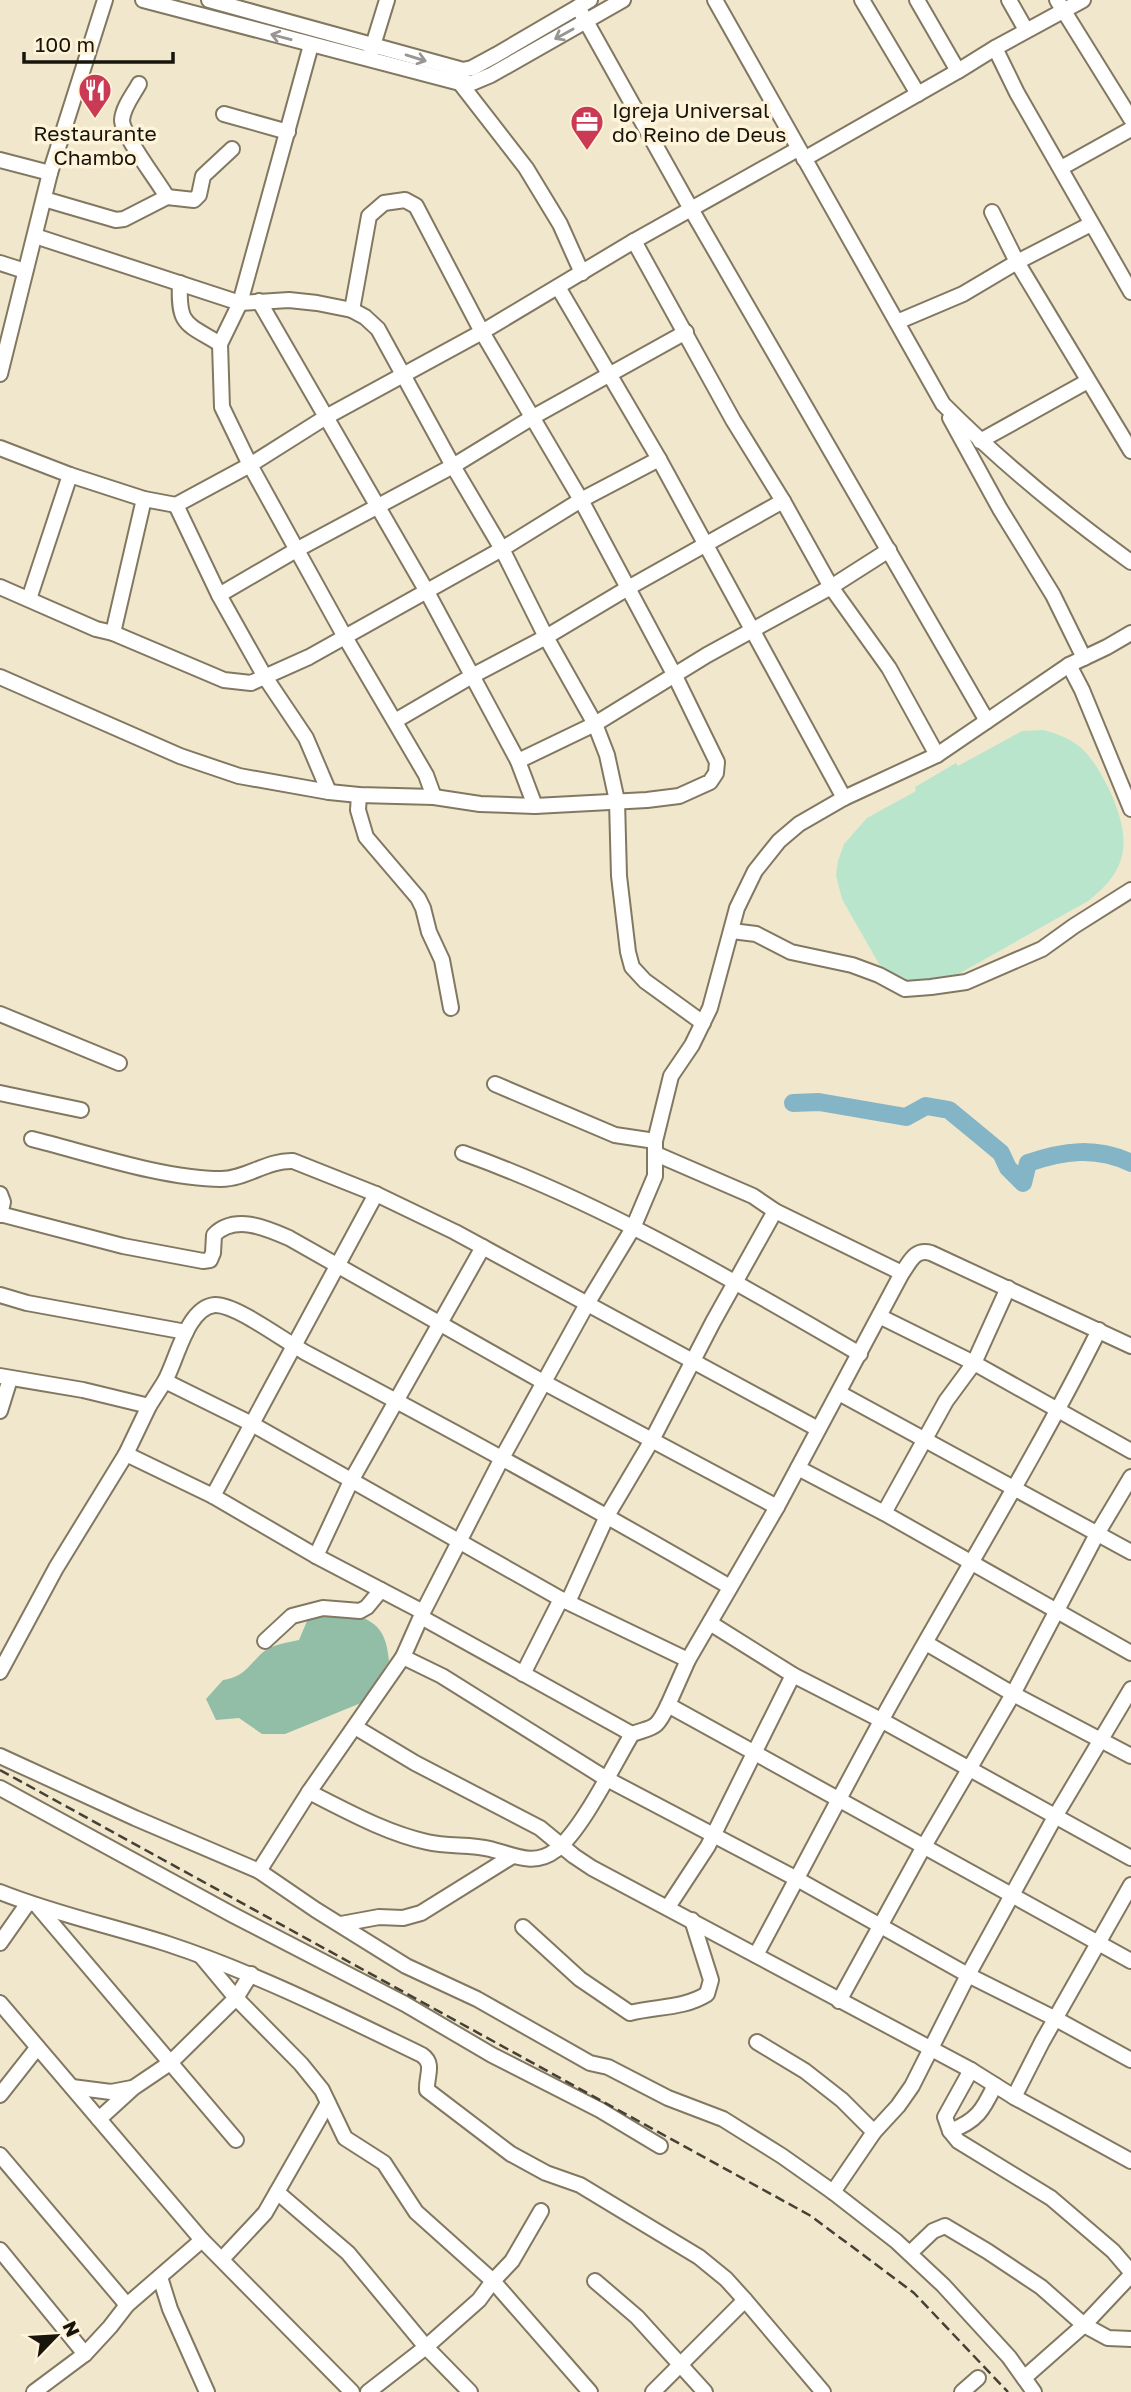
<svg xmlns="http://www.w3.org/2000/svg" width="1131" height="2392" font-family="'Golos Text',sans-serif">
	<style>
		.green { fill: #b8e5cc }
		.forest { fill: #92bea7 }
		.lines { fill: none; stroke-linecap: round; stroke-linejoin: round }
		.river { stroke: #84b5c7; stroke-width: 18 }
		.minor-casing { stroke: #827861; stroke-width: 18 }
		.minor { stroke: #fff; stroke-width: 14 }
		.rail { stroke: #454034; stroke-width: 2.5; stroke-dasharray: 10 5; stroke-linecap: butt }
		.oneway { stroke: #979692 }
		.labels { text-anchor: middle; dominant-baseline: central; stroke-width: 7; stroke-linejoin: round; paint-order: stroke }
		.poi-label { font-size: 21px; fill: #18150c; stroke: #fff4da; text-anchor: start }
	</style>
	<rect width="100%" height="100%" fill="#f1e7cd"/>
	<!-- green -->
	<path class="green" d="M1043 730C1082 740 1091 755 1109 789 1131 838 1131 868 1088 901L946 981 918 983 904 981 892 974 879 964 842 899 836 875 838 861 844 844 867 818 916 791 915 787 956 763 958 766 1022 731Z"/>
	<!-- forest -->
	<path class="forest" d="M343 1612C375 1619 386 1628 389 1661L361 1703 285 1734H262L239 1718 216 1720 206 1699 223 1680C244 1677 248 1666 262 1653 272 1644 287 1643 299 1640L307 1621 328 1615 337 1618Z"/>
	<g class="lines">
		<!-- river -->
		<path class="river" d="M793 1103 819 1102 906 1117 926 1106 949 1110 983 1138 1001 1153 1008 1168 1023 1183 1028 1163C1063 1151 1096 1146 1131 1163"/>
		<defs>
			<g id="minor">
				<polyline points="143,0 460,83 472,83 491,75 623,0"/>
				<polyline points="209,0 463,70 472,68 496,55 590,0"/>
				<path d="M715 0 943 404C1001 462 1064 514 1131 562"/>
				<polyline points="862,0 918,94"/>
				<polyline points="917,0 958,71"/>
				<polyline points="1009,0 1026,30"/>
				<polyline points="1057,0 1131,119"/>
				<polyline points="578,7 691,209 987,721"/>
				<polyline points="311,45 240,303 220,344 222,407 250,465 345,637 426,775 434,797"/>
				<polyline points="995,48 1017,93 1131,292"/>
				<polyline points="371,52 387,0"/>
				<polyline points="460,83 526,168 560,224 582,273"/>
				<path d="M139 84C133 95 123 107 122 120 122 135 158 181 167 197"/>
				<polyline points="224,114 288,132"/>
				<polyline points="804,159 958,71 995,48 1083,0"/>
				<polyline points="0,160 50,173"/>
				<polyline points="1061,168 1131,129"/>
				<polyline points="44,199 116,220 124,219 167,197 194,200 199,195 203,176 232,149"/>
				<polyline points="992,212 1017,262 1131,451"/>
				<polyline points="35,236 240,303 289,300 317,303 352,310 365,317 378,329 453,466 502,549 546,637 595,724 607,755 617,801 619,876 628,952 632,967 645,981 703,1023"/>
				<polyline points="634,241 733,420 783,501 831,587 889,668 937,755"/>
				<polyline points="0,263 25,271"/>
				<path d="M180 283C178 326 186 323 220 344"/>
				<polyline points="558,287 659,459 844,798"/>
				<polyline points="259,301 426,590 518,761 535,806"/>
				<polyline points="897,322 963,294 1017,262 1091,224"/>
				<polyline points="0,374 50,173 105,0"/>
				<polyline points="950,418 1000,509 1053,595 1084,658"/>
				<polyline points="980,441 1088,381"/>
				<polyline points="0,448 70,475 144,499 176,505 250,465 326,417 482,332 634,241 798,149"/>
				<polyline points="176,505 219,595 265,677 306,738 329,792"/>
				<polyline points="0,587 96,629 113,633 224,680 251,683 309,657 502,549 581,500 659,459"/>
				<polyline points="219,595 298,549 453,466 533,417 686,332"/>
				<polyline points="29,599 70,475"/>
				<polyline points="113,633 144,499"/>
				<polyline points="1069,665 1082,690 1131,809"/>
				<polyline points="0,677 180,756 239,776 329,792 359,795 434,797 480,804 535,806 647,800 679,796 710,782 716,773 717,762 675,676 581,500 482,332 416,206 405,200 384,203 369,216 352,310"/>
				<polyline points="395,721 472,676 546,637 628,588 783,501"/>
				<polyline points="518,761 595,724 707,655 831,587 889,550"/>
				<polyline points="359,795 358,810 366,837 418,898 423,908 429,932 442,960 451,1008"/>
				<polyline points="732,931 756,934 791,952 852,965 879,975 905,989 931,987 966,982 1042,949 1074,926 1131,890"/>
				<polyline points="0,1014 119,1063"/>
				<polyline points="495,1084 615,1135 655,1141"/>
				<polyline points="0,1093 81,1110"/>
				<path d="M32 1139C88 1153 164 1179 221 1179 246 1179 267 1160 293 1161L376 1194 455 1232 818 1429"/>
				<path d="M463 1153C603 1203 732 1280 860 1354"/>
				<polyline points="656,1154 753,1196 775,1211 902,1273"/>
				<polyline points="0,1194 3,1202 0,1215"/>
				<path d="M0 1214 123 1246 203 1261 210 1260 213 1253 214 1235C235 1214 266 1228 289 1238L545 1383 777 1507"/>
				<polyline points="0,1295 27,1303 186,1332"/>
				<polyline points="881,1317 974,1363 1131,1451"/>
				<path d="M1131 1346 931 1253C915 1248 910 1262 902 1273L777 1507 688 1660 668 1705 1131 1961"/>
				<polyline points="0,1376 83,1390 149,1406"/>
				<path d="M165 1381C177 1360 187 1307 215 1305 236 1304 287 1343 308 1354 450 1429 591 1506 730 1587"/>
				<polyline points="839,1393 1131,1552"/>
				<polyline points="0,1411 10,1379"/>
				<polyline points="126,1454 213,1496 316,1556 423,1612"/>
				<polyline points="798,1468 884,1513 1131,1653"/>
				<polyline points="213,1496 376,1194"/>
				<polyline points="884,1513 946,1401 974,1363 1008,1288"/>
				<polyline points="316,1556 351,1481 483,1247"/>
				<polyline points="568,1602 607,1516 652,1440 713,1322 775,1211"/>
				<polyline points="421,1617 632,1734"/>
				<polyline points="710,1623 793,1675 881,1720 1131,1858"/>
				<polyline points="265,1641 292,1616 323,1608 360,1611 367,1607 381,1590"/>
				<polyline points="926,1643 1013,1694 1131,1756"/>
				<polyline points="403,1657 442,1676 605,1778 797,1879 968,1975 1056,2019 1131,2060"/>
				<polyline points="0,1672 56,1568 126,1454 149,1406 165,1381 252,1424 561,1599 688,1660"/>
				<polyline points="523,1674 561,1599"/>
				<polyline points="355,1727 415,1763 540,1828 574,1856 592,1868 971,2070 1014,2097 1131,2161"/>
				<polyline points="0,1756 135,1818 259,1871 309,1792 403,1657 423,1612 502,1458 587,1304 633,1228 655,1176 655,1141 671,1076 692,1045 710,1008 737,908 755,871 779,841 799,824 844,798 937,755 1069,665 1107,647 1131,633"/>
				<polyline points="0,1788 233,1915 405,2004 492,2055 600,2110 660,2146"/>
				<path d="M309 1792C347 1811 386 1833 427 1842 448 1847 470 1844 490 1849 514 1855 534 1867 556 1850 582 1830 614 1764 632 1734 655 1726 656 1730 668 1705"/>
				<polyline points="259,1871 316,1910 406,1966 477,1999 590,2063 608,2067 668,2098 723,2119 782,2156 833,2192 896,2241 943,2285 1009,2357 1034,2392"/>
				<path d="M0 1892C55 1914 112 1926 168 1944 256 1973 339 2015 422 2055 435 2064 426 2076 427 2090L511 2154 546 2173 580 2185 699 2257 726 2279 745 2300 823 2392"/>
				<polyline points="668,1907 708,1846 793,1675"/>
				<polyline points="39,1908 236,2140"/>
				<polyline points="341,1924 379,1917 403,1918 421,1913 511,1857"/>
				<path d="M523 1927 580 1979 630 2013C656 2006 683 2009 707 1994L711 1980 692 1920"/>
				<polyline points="0,1943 28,1903"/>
				<path d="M756 1955C798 1877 839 1798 881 1721 953 1590 1033 1463 1099 1330"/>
				<polyline points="201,1956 236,1998 301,2064 322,2090 345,2138 384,2163 416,2212 493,2281 590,2392"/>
				<polyline points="839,2001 923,1848 1013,1694 1097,1534 1131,1477"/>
				<polyline points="0,2003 202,2240 352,2392"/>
				<polyline points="757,2042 805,2071 842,2100 874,2132"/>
				<polyline points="971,2070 945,2117 950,2131 958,2141 1051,2198 1113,2251 1131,2272"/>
				<polyline points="72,2087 111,2092 132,2088"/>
				<polyline points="0,2095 37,2048"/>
				<polyline points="1014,2097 1042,2042 1131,1885"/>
				<polyline points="99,2119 133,2088 170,2063 236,1998 251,1974"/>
				<path d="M950 2131C977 2121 983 2110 995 2085"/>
				<polyline points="0,2155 127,2305"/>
				<polyline points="277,2192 348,2253 426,2347 470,2392"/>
				<polyline points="833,2192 874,2132 898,2106 912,2086 968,1975 1056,1815 1131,1689"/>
				<polyline points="0,2250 85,2354"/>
				<polyline points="910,2253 933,2231 945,2226 987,2251 1041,2287 1084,2325 1108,2338 1131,2339"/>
				<polyline points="222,2259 265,2213 328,2103"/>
				<polyline points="160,2277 170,2309 207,2392"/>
				<polyline points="595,2281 637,2317 705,2392"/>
				<polyline points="1024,2378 1084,2325 1131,2275"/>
				<polyline points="34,2392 85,2354 110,2327 127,2305 202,2240"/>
				<polyline points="368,2392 426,2347 479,2300 493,2281 512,2261 541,2211"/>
				<polyline points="653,2392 745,2300"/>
				<polyline points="962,2392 978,2378"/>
			</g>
		</defs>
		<!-- minor casing -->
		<use href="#minor" class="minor-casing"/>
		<!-- minor -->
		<use href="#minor" class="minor"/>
		<!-- rail -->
		<polyline class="rail" points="0,1770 811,2216 914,2293 1008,2392"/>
	</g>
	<!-- one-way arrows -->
	<defs><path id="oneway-shaft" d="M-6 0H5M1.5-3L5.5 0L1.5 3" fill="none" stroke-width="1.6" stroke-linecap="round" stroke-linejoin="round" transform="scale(1.75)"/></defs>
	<g class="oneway">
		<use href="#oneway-shaft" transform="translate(564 34) rotate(151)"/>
		<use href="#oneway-shaft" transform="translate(281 37) rotate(-165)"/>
		<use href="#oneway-shaft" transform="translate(416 58) rotate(17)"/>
	</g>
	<!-- icons -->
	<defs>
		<symbol id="restaurant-pin" viewBox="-11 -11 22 30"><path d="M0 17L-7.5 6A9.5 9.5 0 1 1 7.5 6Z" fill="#ca3a54" stroke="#fff4da"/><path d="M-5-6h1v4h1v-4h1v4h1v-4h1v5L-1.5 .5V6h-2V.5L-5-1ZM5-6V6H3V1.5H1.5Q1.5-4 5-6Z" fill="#fff"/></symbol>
		<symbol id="office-pin" viewBox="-11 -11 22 30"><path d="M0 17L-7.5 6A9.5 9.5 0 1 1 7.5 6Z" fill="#ca3a54" stroke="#fff4da"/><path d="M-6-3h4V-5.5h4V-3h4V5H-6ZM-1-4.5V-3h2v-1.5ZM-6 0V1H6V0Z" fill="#fff"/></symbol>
	</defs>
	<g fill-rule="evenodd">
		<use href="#restaurant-pin" x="76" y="71" width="38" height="52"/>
		<use href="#office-pin" x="568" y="103" width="38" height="52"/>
	</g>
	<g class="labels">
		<!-- poi labels -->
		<g class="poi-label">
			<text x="612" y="110">Igreja Universal<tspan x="612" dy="24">do Reino de Deus</tspan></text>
			<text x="95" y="133" text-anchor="middle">Restaurante<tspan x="95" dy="24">Chambo</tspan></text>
		</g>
	</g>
	<!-- north arrow -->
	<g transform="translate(56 2336) rotate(65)" stroke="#fff4da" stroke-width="5" paint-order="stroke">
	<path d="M0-5L12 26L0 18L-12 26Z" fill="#18150c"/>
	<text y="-10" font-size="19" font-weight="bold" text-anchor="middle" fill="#18150c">N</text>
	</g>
	<!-- scale -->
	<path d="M24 52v10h149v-10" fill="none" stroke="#18150c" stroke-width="3.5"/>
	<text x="35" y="52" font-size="21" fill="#18150c" stroke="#fff4da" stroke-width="5" paint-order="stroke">100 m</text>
</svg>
